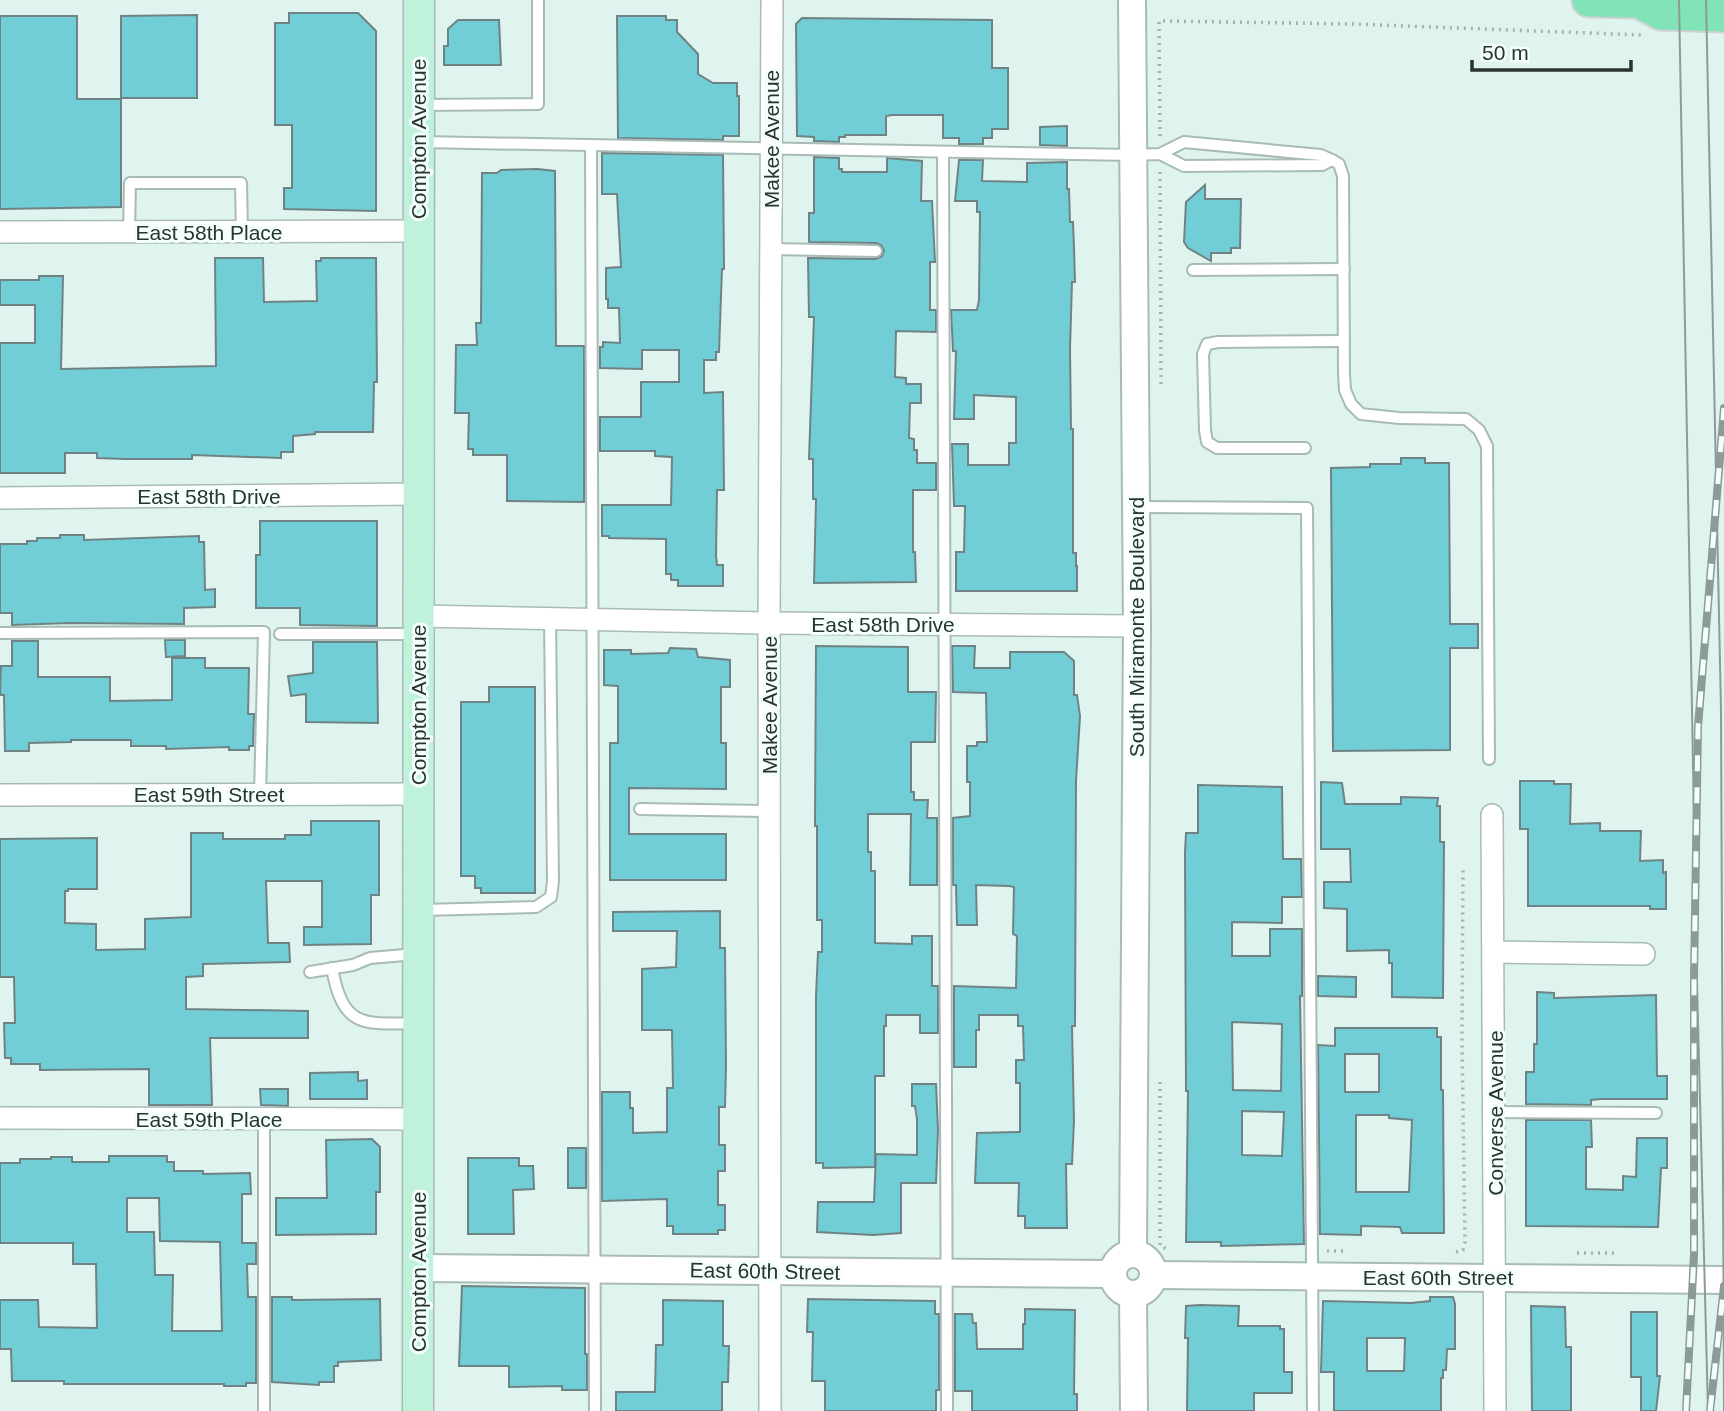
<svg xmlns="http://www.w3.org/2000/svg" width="1724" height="1411" font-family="Helvetica,sans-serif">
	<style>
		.building { fill: #72ced6; stroke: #708384; stroke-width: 2; fill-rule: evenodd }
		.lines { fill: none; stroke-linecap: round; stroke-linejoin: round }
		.service-casing { stroke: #a8bbb7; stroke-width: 14 }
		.minor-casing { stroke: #a8bbb7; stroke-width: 24 }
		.tertiary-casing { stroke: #a8bbb7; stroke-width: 30 }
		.secondary-casing { stroke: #a8bbb7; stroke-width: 33 }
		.primary-casing { stroke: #d0d2d2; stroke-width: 37 }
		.path { stroke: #a2b3af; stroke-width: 3.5; stroke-dasharray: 2 5; stroke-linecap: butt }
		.service { stroke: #fff; stroke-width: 10 }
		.minor { stroke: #fff; stroke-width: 21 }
		.tertiary { stroke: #fff; stroke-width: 26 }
		.secondary { stroke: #c0f1db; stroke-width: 30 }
		.primary { stroke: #81e3b7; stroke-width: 33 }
		.tram { stroke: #8c9b98; stroke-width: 2 }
		.rail-casing { stroke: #8c9b98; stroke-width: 8 }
		.rail { stroke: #f3fffc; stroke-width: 5; stroke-dasharray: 16; stroke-linecap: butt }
		.labels { text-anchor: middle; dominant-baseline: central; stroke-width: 6; stroke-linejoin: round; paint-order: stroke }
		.street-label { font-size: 21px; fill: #2b3331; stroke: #f3fffc }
	</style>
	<rect width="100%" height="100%" fill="#dff4ef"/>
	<!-- building -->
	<g class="building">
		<polygon points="289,13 358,13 376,31 376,211 284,209 284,188 292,188 292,125 275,125 275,23 289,23"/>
		<polygon points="197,15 197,98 121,98 121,16"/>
		<polygon points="0,16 77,16 77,99 121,99 121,207 0,209"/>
		<polygon points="617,16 666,16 666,20 677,20 677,32 698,54 698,74 713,83 737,83 737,96 739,96 739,136 723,136 723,140 618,138"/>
		<polygon points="802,18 992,20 992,68 1008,68 1008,129 992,129 992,138 983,138 983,144 959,144 959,138 943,138 943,115 892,115 886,116 886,135 845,135 845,137 839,137 839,142 814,141 814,137 797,136 796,24"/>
		<polygon points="458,20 499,20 501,65 444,65 444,46 448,46 448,29"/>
		<polygon points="1067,126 1067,146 1040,145 1040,127"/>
		<polygon points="602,153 723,155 724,269 722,269 719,352 716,352 716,360 704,360 704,393 723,392 724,490 717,490 716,556 717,565 723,565 723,586 678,586 678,580 671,580 671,574 666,574 666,539 609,538 609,536 602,536 602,505 671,505 672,457 655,456 655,451 600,451 600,417 641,417 641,382 679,382 679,350 642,350 642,369 600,368 600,347 603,347 603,342 620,343 619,308 608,308 608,299 606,299 606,268 621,267 617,194 602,194"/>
		<polygon points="814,157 839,158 839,169 842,169 842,172 887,172 887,158 922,161 921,201 932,201 935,262 930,262 930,310 936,310 936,332 896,331 895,377 906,378 906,384 921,384 921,403 910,403 909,438 914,439 914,450 917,450 917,463 936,463 936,490 913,490 913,552 915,552 916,582 814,583 816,499 813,499 813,459 809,459 814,317 809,317 808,258 876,259 882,256 884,250 881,245 876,243 809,242 809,213 814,213"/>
		<polygon points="959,160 983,160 982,181 1027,182 1027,163 1067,162 1067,189 1069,189 1070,222 1073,222 1074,248 1075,282 1072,282 1070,349 1071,429 1073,429 1073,553 1076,553 1076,566 1077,566 1077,591 956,591 956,552 964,552 965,506 954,506 952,444 968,444 968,465 1009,465 1009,443 1016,443 1016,397 974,395 974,419 954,419 956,351 953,351 951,310 977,310 979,300 980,212 977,212 977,201 955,201"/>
		<polygon points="537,169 555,171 556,346 584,346 584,502 507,501 507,455 473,455 473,449 468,449 469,413 455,413 456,345 477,345 476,323 481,323 482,173 497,173 501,170"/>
		<polygon points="1205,185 1205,199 1241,199 1240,248 1231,248 1231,253 1211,253 1211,261 1188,248 1184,242 1186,202"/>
		<polygon points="215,258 263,258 264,302 317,301 316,261 321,261 321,258 376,258 377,382 374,382 373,432 315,432 315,434 293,436 293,452 281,452 281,458 192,455 192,459 125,459 97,458 97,453 65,453 65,473 0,473 0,343 35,343 35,305 0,305 0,280 39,280 39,276 63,276 61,369 216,366"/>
		<polygon points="1401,458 1425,458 1425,463 1449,463 1450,624 1478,624 1478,648 1450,648 1450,750 1333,751 1331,468 1370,467 1370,464 1401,464"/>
		<polygon points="260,521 377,521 377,626 300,625 300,608 256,608 256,555 260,555"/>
		<polygon points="60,535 84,535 84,540 199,536 199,542 204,542 205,590 215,589 215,607 184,608 184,624 70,623 12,625 12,613 0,613 0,544 27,544 27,541 37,541 37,538 60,538"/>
		<polygon points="165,640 185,640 185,656 166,657"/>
		<polygon points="12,641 38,641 38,677 110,677 110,701 172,700 172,658 205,658 205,668 249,668 248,714 254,714 253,746 249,746 249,750 229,750 229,747 166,749 166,746 131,746 131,740 71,740 71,742 29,743 29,751 5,751 4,695 1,695 0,691 1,666 12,666"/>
		<polygon points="313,642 377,642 378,723 306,722 306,694 291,696 288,676 313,673"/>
		<polygon points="816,646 908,647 908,692 936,692 935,742 911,742 911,792 914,792 914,800 928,800 927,818 937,818 937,885 910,885 911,814 868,814 868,852 871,852 871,871 875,871 875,943 912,944 912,936 932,936 932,986 938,986 938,1033 920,1033 920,1015 886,1015 886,1026 884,1026 884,1076 875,1076 875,1167 823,1168 823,1163 816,1163 816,996 818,952 822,952 822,920 817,920 817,826 815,826"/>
		<polygon points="952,646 975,646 974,668 1010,668 1010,652 1064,652 1074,661 1074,695 1077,695 1080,716 1076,781 1075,1026 1072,1026 1074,1121 1072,1164 1066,1164 1067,1228 1025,1228 1025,1216 1018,1216 1019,1183 975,1183 977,1133 1020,1132 1020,1083 1016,1083 1016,1060 1024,1060 1023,1026 1018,1026 1018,1015 979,1015 979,1030 976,1030 976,1067 954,1067 954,986 1016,988 1017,936 1013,934 1014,887 1009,886 976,885 977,925 957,925 956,885 953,885 953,818 970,816 970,782 967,782 967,746 977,746 977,742 987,742 986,693 953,692"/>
		<polygon points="670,648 696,649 698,657 730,660 730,687 721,687 721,743 726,743 726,789 629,788 629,834 726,834 726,880 610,880 610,743 618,743 618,686 604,685 604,650 631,650 631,654 668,653"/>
		<polygon points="489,687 535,687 535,893 481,893 481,888 475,888 475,876 461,876 461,702 489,702"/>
		<polygon points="1520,781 1554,781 1554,784 1571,784 1570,824 1600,823 1600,831 1641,831 1640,861 1663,860 1663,873 1666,872 1666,909 1650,909 1650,906 1528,906 1528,829 1520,829"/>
		<polygon points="1321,782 1342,783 1345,804 1401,804 1401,797 1438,798 1437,806 1440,806 1440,842 1444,842 1443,998 1392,997 1392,963 1389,963 1389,950 1347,951 1347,909 1324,908 1324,882 1351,882 1350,849 1321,849"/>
		<path d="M1198 785 1282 787 1283 859H1301L1302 897H1282V923L1232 922V956H1270V929H1302V996H1300L1304 1244 1221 1246V1242H1186L1188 1091H1186L1185 852 1186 833H1198ZM1232 1022 1282 1024 1281 1091 1233 1090ZM1242 1111 1284 1112 1282 1156 1242 1155Z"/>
		<polygon points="311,821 379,821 379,895 371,895 371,944 304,945 304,927 322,927 322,881 266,881 268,943 289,943 290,962 203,964 203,976 186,977 186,1009 308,1011 308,1038 210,1038 212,1105 149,1105 149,1069 40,1070 40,1064 11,1064 11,1058 5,1058 4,1023 15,1023 14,977 0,977 0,839 97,838 97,889 68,889 68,891 65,891 65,923 96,924 96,950 145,949 145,919 191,917 191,833 223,833 223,839 285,839 285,835 311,835"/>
		<polygon points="720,911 720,948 725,948 726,1066 725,1107 719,1107 719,1145 725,1145 725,1171 718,1171 718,1205 725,1205 725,1230 718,1230 718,1234 673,1234 673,1226 667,1226 667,1199 602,1201 602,1092 630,1092 630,1108 633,1108 633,1133 667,1132 667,1088 673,1088 672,1030 642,1030 642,969 676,967 677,931 613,931 613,912"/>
		<polygon points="1318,976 1356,977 1356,997 1318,996"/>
		<polygon points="1537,992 1554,993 1554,998 1656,995 1657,1076 1667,1076 1667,1099 1601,1099 1591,1100 1591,1105 1526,1104 1526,1072 1534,1072 1534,1044 1537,1044"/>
		<path d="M1335 1028H1437V1037H1441V1090H1443L1444 1233H1402L1400 1227 1361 1226V1235L1320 1234 1318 1045 1335 1046ZM1345 1054H1379V1092H1345ZM1356 1115H1389V1118L1412 1120 1409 1192H1356Z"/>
		<polygon points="358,1072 358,1081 367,1080 367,1099 310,1099 310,1073"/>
		<polygon points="912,1084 936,1084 938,1130 936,1183 901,1183 901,1233 873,1235 817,1232 818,1202 874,1202 876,1154 917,1155 917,1119 915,1106 912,1106"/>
		<polygon points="260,1089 288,1089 288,1106 261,1105"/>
		<polygon points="1526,1120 1591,1120 1592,1147 1586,1147 1586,1189 1623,1190 1623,1176 1636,1177 1637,1138 1667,1138 1667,1168 1661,1168 1658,1227 1526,1226"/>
		<polygon points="372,1139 380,1147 380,1192 376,1192 376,1234 276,1235 276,1198 327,1198 326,1140"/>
		<rect x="568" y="1148" width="18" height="40"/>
		<path d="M109 1156H167V1162H174V1171H203V1174L250 1173 251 1194H242V1243H256V1264H247L248 1297H256V1383H246V1386H224V1384H64V1381H12L11 1349H0V1300H38L39 1327 97 1328 96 1264H73V1243H0V1163H20V1159H51V1157H72V1162H109ZM127 1198H159L160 1241 220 1242 222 1331H172L173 1275H155L154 1232H127Z"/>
		<polygon points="468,1158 519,1158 519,1166 533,1166 534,1189 513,1190 514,1234 468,1234"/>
		<polygon points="462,1286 585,1288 585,1354 587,1354 587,1390 562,1390 562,1386 509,1387 509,1366 459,1366"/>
		<polygon points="272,1297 292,1297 292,1300 380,1299 381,1360 338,1362 338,1366 334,1366 334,1382 319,1382 319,1385 272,1382"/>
		<path d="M1430 1297H1453L1455 1304V1349H1447L1446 1370H1443V1378H1441V1411H1334V1372H1321L1323 1301 1411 1303 1430 1301ZM1367 1338H1405L1404 1371H1367Z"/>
		<polygon points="808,1299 935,1301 935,1314 939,1314 939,1390 936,1390 936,1411 825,1411 825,1381 812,1381 813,1332 807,1332"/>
		<polygon points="663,1300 723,1301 723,1346 729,1346 728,1382 722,1382 722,1411 616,1411 616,1392 655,1392 656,1345 663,1345"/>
		<polygon points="1200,1305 1239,1306 1238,1326 1280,1326 1280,1329 1284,1329 1284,1372 1292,1372 1292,1393 1254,1393 1254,1411 1187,1411 1188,1338 1185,1338 1186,1306"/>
		<polygon points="1531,1306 1565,1307 1566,1347 1571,1347 1571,1411 1532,1411"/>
		<polygon points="1025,1309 1075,1310 1074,1394 1077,1394 1077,1411 972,1411 972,1391 955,1391 955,1314 972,1314 973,1323 976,1323 977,1349 1023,1349 1023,1324 1025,1324"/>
		<polygon points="1631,1312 1657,1312 1657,1376 1660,1376 1656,1411 1641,1411 1641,1377 1631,1377"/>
	</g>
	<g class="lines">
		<defs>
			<g id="service">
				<polyline points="421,105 538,104 538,0"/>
				<polyline points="421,142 1132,155 1160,154 1184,142 1321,155 1332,160 1322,165 1184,166 1160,154"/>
				<polyline points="591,145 595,1411"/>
				<polyline points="943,152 947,1411"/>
				<polyline points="1332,160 1339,164 1343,176 1344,374 1345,390 1351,404 1361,414 1399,418 1466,419 1479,430 1487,446 1489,759"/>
				<polyline points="129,232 130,183 241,183 242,231"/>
				<polyline points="771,249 876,251"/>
				<polyline points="1193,270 1344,269"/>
				<polyline points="1305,448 1217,448 1207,442 1205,430 1203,354 1207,344 1218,342 1344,341"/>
				<polyline points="1136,507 1307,508 1313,1411"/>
				<polyline points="0,633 264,632 260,794"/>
				<polyline points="280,634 416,634"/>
				<polyline points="640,809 769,811"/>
				<polyline points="422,910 536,907 551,897 553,881 550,619"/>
				<path d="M332 968C343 1029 364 1024 417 1023"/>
				<polyline points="310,972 353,965 370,958 416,954"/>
				<polyline points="1495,1112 1656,1113"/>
				<polyline points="264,1119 264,1411"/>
			</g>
			<g id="minor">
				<polyline points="0,232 418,231"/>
				<polyline points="0,498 418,494"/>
				<polyline points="418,616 769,623 1137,626"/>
				<polyline points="0,795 418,794"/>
				<polyline points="1492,815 1495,1411"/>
				<polyline points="1494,952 1644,954"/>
				<polyline points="0,1118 418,1119"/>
				<polyline points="770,1411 769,623 772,0"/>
			</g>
			<g id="tertiary">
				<polyline points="1132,0 1137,626 1133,1254"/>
				<circle cx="1133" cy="1274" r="20"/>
				<polyline points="418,1268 1112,1274"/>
				<polyline points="1153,1275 1724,1280"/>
				<polyline points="1133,1294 1134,1411"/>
			</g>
			<polyline id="secondary" points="418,1411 419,0"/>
			<polyline id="primary" points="1589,0 1639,1 1661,13 1724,15"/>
		</defs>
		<!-- service casing -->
		<use href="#service" class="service-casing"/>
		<!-- minor casing -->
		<use href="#minor" class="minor-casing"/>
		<!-- tertiary casing -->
		<use href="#tertiary" class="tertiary-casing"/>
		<!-- secondary casing -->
		<use href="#secondary" class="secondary-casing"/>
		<!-- primary casing -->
		<use href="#primary" class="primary-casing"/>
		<!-- path -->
		<g class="path">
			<polyline points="1160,136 1159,21 1352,24 1642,35"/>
			<polyline points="1160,172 1161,384"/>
			<polyline points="1160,1082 1160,1246 1169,1250"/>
			<polyline points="1327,1251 1344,1251"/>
			<polyline points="1456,1252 1463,1250 1465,1242 1462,1039 1463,868"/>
			<polyline points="1577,1253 1618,1253"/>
		</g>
		<!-- service -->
		<use href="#service" class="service"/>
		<!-- minor -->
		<use href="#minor" class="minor"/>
		<!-- tertiary -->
		<use href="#tertiary" class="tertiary"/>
		<!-- secondary -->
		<use href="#secondary" class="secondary"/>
		<!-- primary -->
		<use href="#primary" class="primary"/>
		<!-- tram -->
		<g class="tram">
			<polyline points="1679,0 1697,983 1708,1411"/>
			<polyline points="1706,0 1721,710 1724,1411"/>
		</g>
		<defs>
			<g id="rail">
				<polyline points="1686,1411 1694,1255 1694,977 1698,727 1724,408"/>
				<polyline points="1710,1411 1724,1286"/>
			</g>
		</defs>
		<!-- rail casing -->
		<use href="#rail" class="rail-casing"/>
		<!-- rail -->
		<use href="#rail" class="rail"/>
	</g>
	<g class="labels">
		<!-- street labels -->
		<g class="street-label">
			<text transform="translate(418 139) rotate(-90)">Compton Avenue</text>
			<text transform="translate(771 139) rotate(-90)">Makee Avenue</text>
			<text x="209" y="232">East 58th Place</text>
			<text x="209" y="496">East 58th Drive</text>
			<text x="883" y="624">East 58th Drive</text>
			<text transform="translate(1136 627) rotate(-90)">South Miramonte Boulevard</text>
			<text transform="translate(418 705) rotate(-90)">Compton Avenue</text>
			<text transform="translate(769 705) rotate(-90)">Makee Avenue</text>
			<text x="209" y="794">East 59th Street</text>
			<text transform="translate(1495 1113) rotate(-90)">Converse Avenue</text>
			<text x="209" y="1119">East 59th Place</text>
			<text transform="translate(765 1271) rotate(1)">East 60th Street</text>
			<text transform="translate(418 1272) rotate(-90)">Compton Avenue</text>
			<text x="1438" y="1277">East 60th Street</text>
		</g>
	</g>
	<!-- scale -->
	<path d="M1472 60v10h159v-10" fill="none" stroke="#2b3331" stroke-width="3.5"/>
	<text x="1482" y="60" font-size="21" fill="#2b3331" stroke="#f3fffc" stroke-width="5" paint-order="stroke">50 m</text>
</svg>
